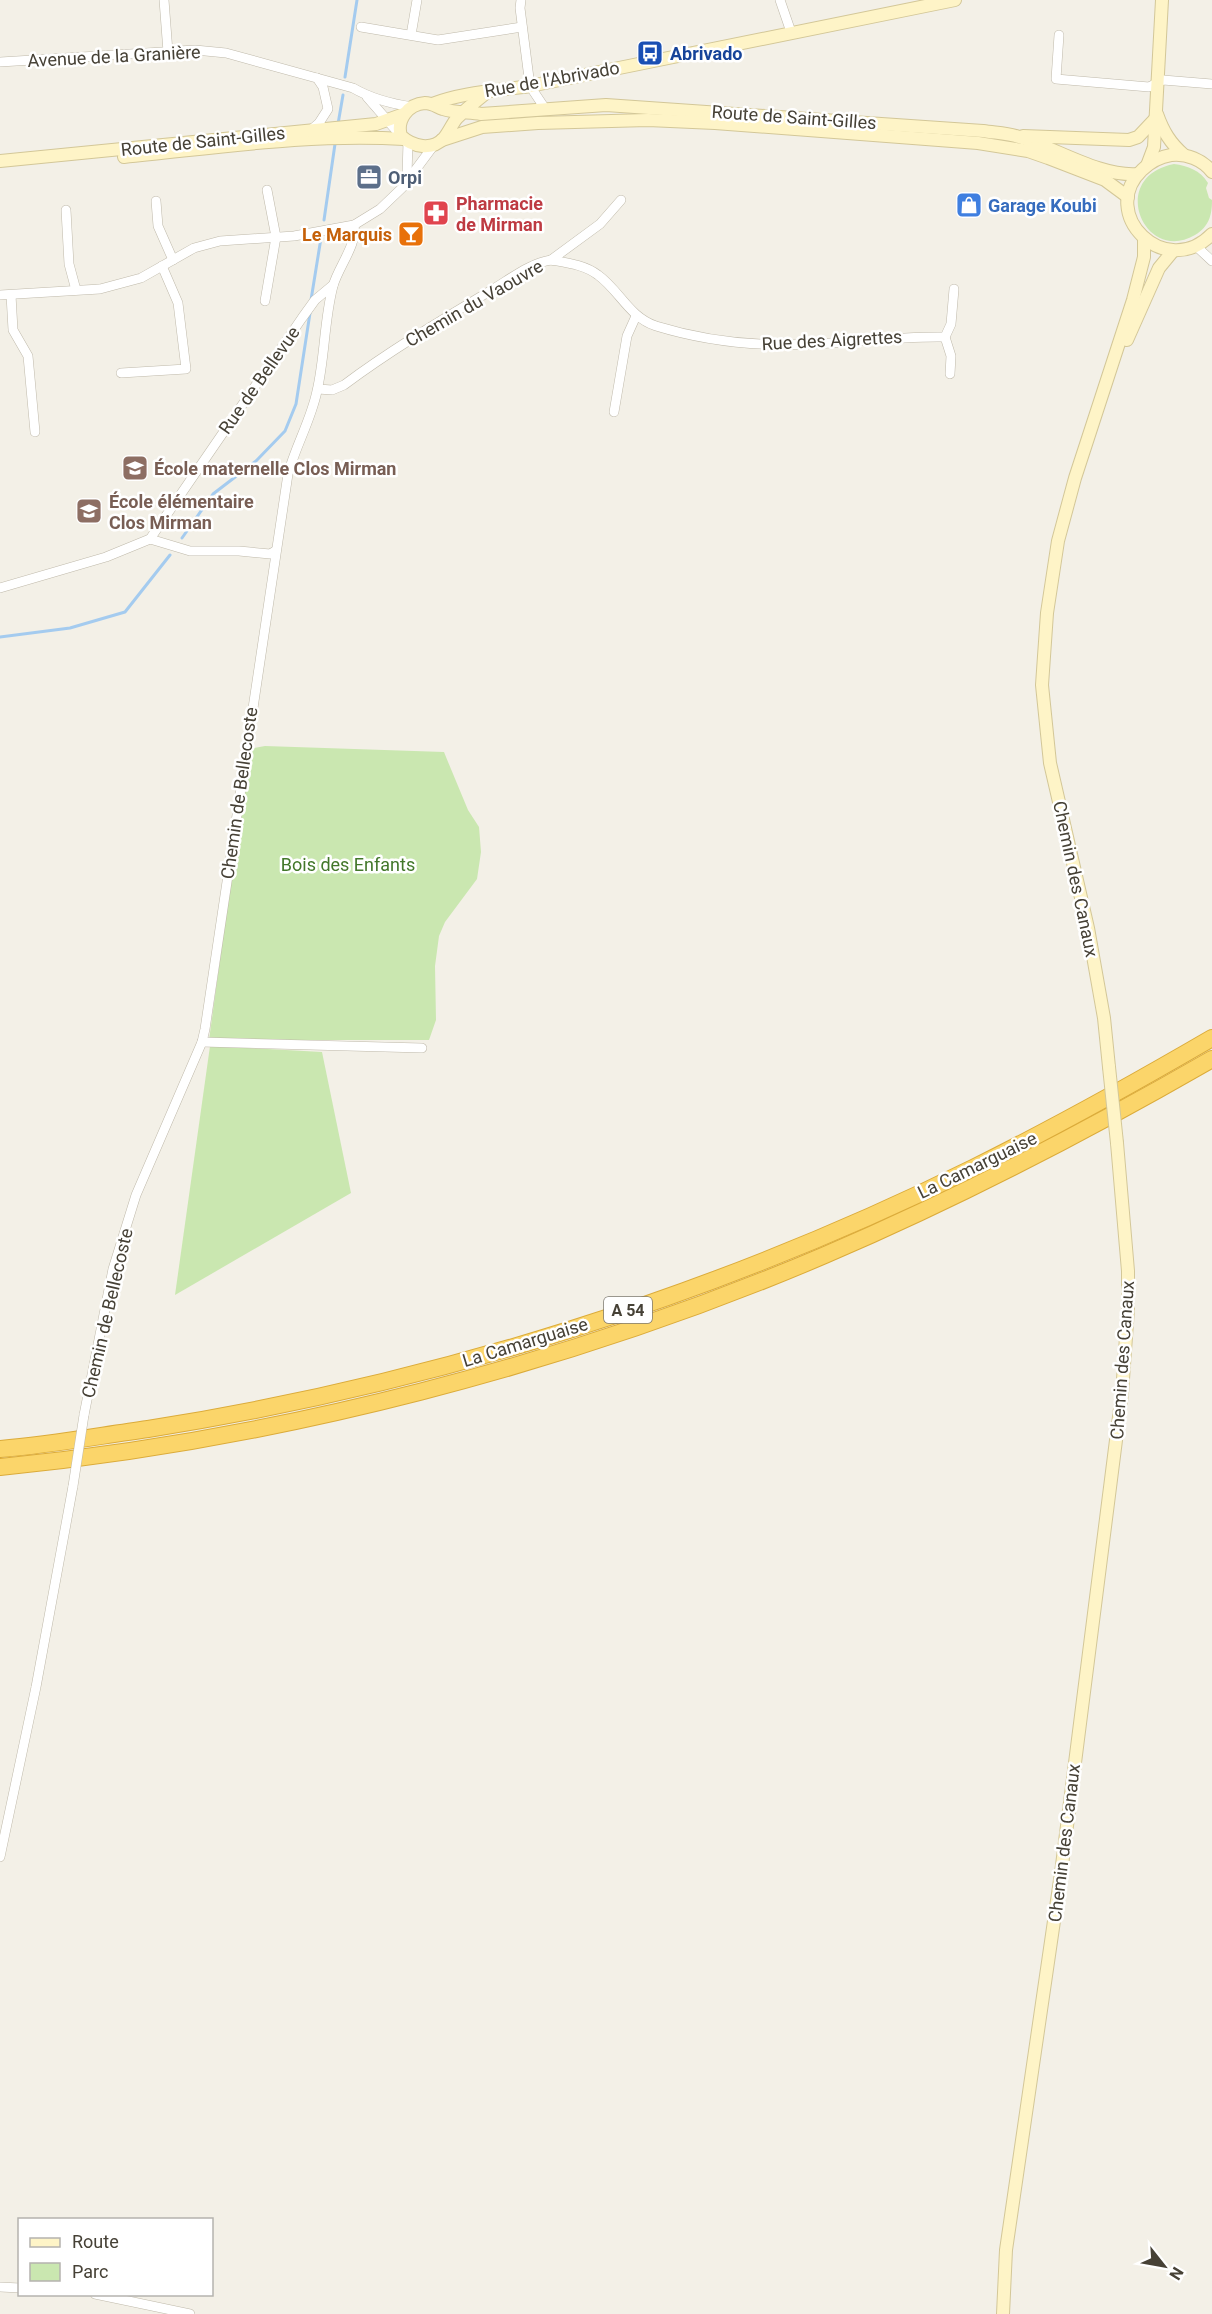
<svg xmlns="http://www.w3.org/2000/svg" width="1212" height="2314" font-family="Roboto,sans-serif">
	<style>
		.green { fill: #cae7b0 }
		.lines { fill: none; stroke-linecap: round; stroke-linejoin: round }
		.stream { stroke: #a4cbef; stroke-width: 3 }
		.street-casing { stroke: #bfb9aa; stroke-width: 10 }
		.secondary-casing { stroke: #d3c798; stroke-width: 14 }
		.highway-casing { stroke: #dbab3a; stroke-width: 18 }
		.street { stroke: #fff; stroke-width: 9 }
		.secondary { stroke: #fef4c7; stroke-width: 12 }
		.highway { stroke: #fbd56a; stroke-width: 16 }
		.street-bridge-casing { stroke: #bfb9aa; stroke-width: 10; stroke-linecap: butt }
		.secondary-bridge-casing { stroke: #d3c798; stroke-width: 14; stroke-linecap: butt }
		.street-bridge { stroke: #fff; stroke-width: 9 }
		.secondary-bridge { stroke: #fef4c7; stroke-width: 12 }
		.labels { text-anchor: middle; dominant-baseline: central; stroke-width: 5; stroke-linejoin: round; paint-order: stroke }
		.shield { fill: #fff; stroke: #7e7a72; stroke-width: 1.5 }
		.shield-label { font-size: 16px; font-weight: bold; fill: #464136 }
		.transit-label { font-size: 18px; font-weight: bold; fill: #164399; stroke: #fff; text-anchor: start }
		.street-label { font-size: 18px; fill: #464136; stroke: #fff }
		.service-label { font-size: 18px; font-weight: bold; fill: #4e5e75; stroke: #fff; text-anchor: start }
		.health-label { font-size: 18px; font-weight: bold; fill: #be3a42; stroke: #fff; text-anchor: start }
		.shop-label { font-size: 18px; font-weight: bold; fill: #366cbe; stroke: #fff; text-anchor: start }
		.food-label { font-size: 18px; font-weight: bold; fill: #c56008; stroke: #fff; text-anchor: end }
		.education-label { font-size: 18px; font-weight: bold; fill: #785e54; stroke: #fff; text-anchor: start }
		.park-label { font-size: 18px; fill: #42772a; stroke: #fff }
	</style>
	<rect width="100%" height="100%" fill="#f3f0e7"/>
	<!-- green -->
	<g class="green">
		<path d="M1174 164C1188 166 1200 170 1208 183L1206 188 1209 198 1212 200C1212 215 1209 227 1195 235 1144 265 1107 177 1174 164Z"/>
		<polygon points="265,746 444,752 446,757 468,810 479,827 481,852 477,879 445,922 439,936 435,966 436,1020 429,1040 209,1040 248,755 254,748"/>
		<polygon points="210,1046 322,1052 351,1193 175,1295"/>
	</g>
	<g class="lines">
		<!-- stream -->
		<g class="stream">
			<polyline points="345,77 357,0"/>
			<polyline points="338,124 343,95"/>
			<polyline points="324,220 335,144"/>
			<polyline points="311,300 321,238"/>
			<polyline points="182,538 213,494 256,461 285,431 296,404 310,313"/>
			<polyline points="0,637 70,628 125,612 170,555"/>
		</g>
		<defs>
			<g id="street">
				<polyline points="164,0 168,52"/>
				<polyline points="521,0 520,8 530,86 546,110"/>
				<polyline points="780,0 791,32"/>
				<polyline points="361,27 438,40 522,27"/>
				<polyline points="411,35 417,0"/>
				<polyline points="1059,35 1056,79 1149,87 1163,80 1212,84"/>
				<path d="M0 62 195 50 226 53 353 88C372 99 392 104 413 107"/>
				<polyline points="367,97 401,136"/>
				<polyline points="311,130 319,123 328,109 323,87 317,78"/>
				<polyline points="405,181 407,175 408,142"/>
				<polyline points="156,201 158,226 173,260"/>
				<polyline points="66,210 69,264 76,290"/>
				<polyline points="1197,247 1212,261"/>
				<path d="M551 260C568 263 585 265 598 275 620 291 629 317 656 326 708 342 758 347 813 344 858 342 901 336 945 337L951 324 954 289"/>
				<polyline points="0,295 100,289 141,278 194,248 220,241 294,236 354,225 380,209 402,188 434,145"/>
				<polyline points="11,295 13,330 28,356 35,432"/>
				<polyline points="265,301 276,237 267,190"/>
				<polyline points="945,337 951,356 950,374"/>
				<polyline points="121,373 186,369 178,303 162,266"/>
				<path d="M318 389 332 390 344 385C391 350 440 321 490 291 509 280 530 263 551 260L600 224 621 200"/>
				<polyline points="614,412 627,336 636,316"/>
				<polyline points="150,539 302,318 315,300 333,285"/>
				<polyline points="0,588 106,557 150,539 190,551 239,551 270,554 275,551"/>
				<polyline points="202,1042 422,1048"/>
				<path d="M84 1415 113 1269 136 1195 202 1042 205 1029 288 474C296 445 311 420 317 391 325 357 324 320 333 286 339 265 357 246 354 225"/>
				<polyline points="0,1857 36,1687 73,1486"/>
				<polyline points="0,2287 20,2288"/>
				<polyline points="95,2294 190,2314"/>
			</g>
			<g id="secondary">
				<path d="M486 93C476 101 466 109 457 118 452 124 449 132 444 138 432 151 413 147 401 136 396 120 408 104 425 103 432 103 437 107 443 109 454 113 469 112 481 114L606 105 983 131C995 133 1008 133 1019 137 1056 148 1100 177 1138 174"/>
				<path d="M432 104C464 92 496 91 530 86L955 0"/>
				<path d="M1157 114C1163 131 1170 143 1184 155"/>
				<polyline points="1023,136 1129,140 1138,137 1154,120"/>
				<polyline points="442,140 482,127 538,123 648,120 715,123 978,143 1028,151 1048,158 1105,180 1128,197"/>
				<path d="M124 157C216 148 311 133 404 139"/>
				<polyline points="0,161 376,124 404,114"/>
				<polyline points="1148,163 1154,147 1162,0"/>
				<path d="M1212 172C1203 160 1186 153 1171 155 1159 157 1150 162 1142 170 1097 213 1165 282 1212 234"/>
				<polyline points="1127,340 1159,268 1173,251"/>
				<polyline points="1109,1067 1104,1018 1088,928 1050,763 1042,685 1047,613 1058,541 1075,478 1133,300 1144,257 1144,239"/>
				<polyline points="1003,2314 1006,2250 1061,1873 1122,1393 1128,1309 1128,1271 1117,1143"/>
			</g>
			<g id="highway">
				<path d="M0 1449C50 1445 98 1436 148 1429 433 1384 714 1296 973 1168 1054 1128 1133 1084 1212 1038"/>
				<path d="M0 1467C276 1440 570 1364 825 1255 958 1198 1087 1131 1212 1059"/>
			</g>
		</defs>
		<!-- street casing -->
		<use href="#street" class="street-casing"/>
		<!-- secondary casing -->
		<use href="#secondary" class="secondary-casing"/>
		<!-- highway casing -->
		<use href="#highway" class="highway-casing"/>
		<!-- street -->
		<use href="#street" class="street"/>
		<!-- secondary -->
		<use href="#secondary" class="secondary"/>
		<!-- highway -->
		<use href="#highway" class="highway"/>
		<defs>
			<polyline id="street-bridge" points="73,1486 84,1415"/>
			<polyline id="secondary-bridge" points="1109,1067 1117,1143"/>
		</defs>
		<!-- street-bridge casing -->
		<use href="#street-bridge" class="street-bridge-casing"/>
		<!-- secondary-bridge casing -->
		<use href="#secondary-bridge" class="secondary-bridge-casing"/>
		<!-- street-bridge -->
		<use href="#street-bridge" class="street-bridge"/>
		<!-- secondary-bridge -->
		<use href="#secondary-bridge" class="secondary-bridge"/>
	</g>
	<!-- icons -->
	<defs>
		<symbol id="bus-square" viewBox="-11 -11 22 22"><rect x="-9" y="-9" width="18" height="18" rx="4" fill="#1a4fb4" stroke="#fff"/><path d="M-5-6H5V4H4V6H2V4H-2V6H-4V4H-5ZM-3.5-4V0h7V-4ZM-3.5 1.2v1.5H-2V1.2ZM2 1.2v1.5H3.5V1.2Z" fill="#fff"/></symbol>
		<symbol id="office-square" viewBox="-11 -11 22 22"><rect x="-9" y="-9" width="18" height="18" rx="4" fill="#5c6f8a" stroke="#fff"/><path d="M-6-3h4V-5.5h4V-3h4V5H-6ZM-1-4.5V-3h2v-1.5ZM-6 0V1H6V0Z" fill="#fff"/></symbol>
		<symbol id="shop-square" viewBox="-11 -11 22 22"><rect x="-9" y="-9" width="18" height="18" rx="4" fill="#3f7fe0" stroke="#fff"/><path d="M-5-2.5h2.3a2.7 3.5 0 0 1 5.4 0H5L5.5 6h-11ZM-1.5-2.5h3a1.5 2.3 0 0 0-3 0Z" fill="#fff"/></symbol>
		<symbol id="pharmacy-square" viewBox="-11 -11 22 22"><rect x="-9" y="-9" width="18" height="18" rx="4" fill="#e0444e" stroke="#fff"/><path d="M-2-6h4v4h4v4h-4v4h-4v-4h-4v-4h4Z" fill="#fff"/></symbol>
		<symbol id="bar-square" viewBox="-11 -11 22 22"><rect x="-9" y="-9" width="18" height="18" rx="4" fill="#e8710a" stroke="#fff"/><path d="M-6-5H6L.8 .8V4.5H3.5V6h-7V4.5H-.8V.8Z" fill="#fff"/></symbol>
		<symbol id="school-square" viewBox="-11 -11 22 22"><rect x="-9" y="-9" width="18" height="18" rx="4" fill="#8d6e63" stroke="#fff"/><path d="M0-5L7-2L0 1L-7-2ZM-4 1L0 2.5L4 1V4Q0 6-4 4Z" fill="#fff"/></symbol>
	</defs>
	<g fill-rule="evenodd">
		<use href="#bus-square" x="635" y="38" width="30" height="30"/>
		<use href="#office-square" x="354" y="162" width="30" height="30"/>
		<use href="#shop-square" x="954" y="190" width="30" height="30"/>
		<use href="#pharmacy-square" x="421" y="198" width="30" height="30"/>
		<use href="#bar-square" x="396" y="219" width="30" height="30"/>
		<use href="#school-square" x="120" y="453" width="30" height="30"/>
		<use href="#school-square" x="74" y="496" width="30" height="30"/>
	</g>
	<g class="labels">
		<!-- shield labels -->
		<rect class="shield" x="604" y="1297" width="48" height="26" rx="4.5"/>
		<g class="shield-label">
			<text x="628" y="1310">A 54</text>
		</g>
		<!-- transit labels -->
		<g class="transit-label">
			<text x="670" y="53">Abrivado</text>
		</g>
		<!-- street labels -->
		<g class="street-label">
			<text transform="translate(114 56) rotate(-3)">Avenue de la Granière</text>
			<text transform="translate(552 79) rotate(-10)">Rue de l'Abrivado</text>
			<text transform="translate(794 117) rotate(4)">Route de Saint-Gilles</text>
			<text transform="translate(203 141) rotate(-6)">Route de Saint-Gilles</text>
			<text transform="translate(474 303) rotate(-30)">Chemin du Vaouvre</text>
			<text transform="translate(832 340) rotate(-3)">Rue des Aigrettes</text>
			<text transform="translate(259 380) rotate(-55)">Rue de Bellevue</text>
			<text transform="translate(239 793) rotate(-82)">Chemin de Bellecoste</text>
			<text transform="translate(1076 879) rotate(78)">Chemin des Canaux</text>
			<text transform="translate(977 1165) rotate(-26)">La Camarguaise</text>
			<text transform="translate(107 1313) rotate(-77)">Chemin de Bellecoste</text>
			<text transform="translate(525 1342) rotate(-17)">La Camarguaise</text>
			<text transform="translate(1122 1360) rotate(-86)">Chemin des Canaux</text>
			<text transform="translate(1064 1843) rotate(-83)">Chemin des Canaux</text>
		</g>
		<!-- service labels -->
		<g class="service-label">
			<text x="388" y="177">Orpi</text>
		</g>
		<!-- health labels -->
		<g class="health-label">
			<text x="456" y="203">Pharmacie<tspan x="456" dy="21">de Mirman</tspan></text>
		</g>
		<!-- shop labels -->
		<g class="shop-label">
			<text x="988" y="205">Garage Koubi</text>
		</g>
		<!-- food labels -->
		<g class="food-label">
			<text x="392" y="234">Le Marquis</text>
		</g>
		<!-- education labels -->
		<g class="education-label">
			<text x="154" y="468">École maternelle Clos Mirman</text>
			<text x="109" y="501">École élémentaire<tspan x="109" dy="21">Clos Mirman</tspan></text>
		</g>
		<!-- park labels -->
		<g class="park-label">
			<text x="348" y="864">Bois des Enfants</text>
		</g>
	</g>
	<!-- legend -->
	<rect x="18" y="2218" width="195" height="78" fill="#ffffff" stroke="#b5b3af" stroke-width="1.5"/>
	<rect x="30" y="2238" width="30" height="9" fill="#fef4c7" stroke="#b5b3af" stroke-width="1.5"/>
	<text x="72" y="2248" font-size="18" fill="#464136">Route</text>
	<rect x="30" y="2263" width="30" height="18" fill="#cae7b0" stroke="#b5b3af" stroke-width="1.5"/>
	<text x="72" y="2278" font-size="18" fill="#464136">Parc</text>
	<!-- north arrow -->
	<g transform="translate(1164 2266) rotate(121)" stroke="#ffffff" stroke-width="4.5" paint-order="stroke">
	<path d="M0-4.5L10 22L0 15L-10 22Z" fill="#464136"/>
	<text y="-9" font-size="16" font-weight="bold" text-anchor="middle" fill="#464136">N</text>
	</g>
</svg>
